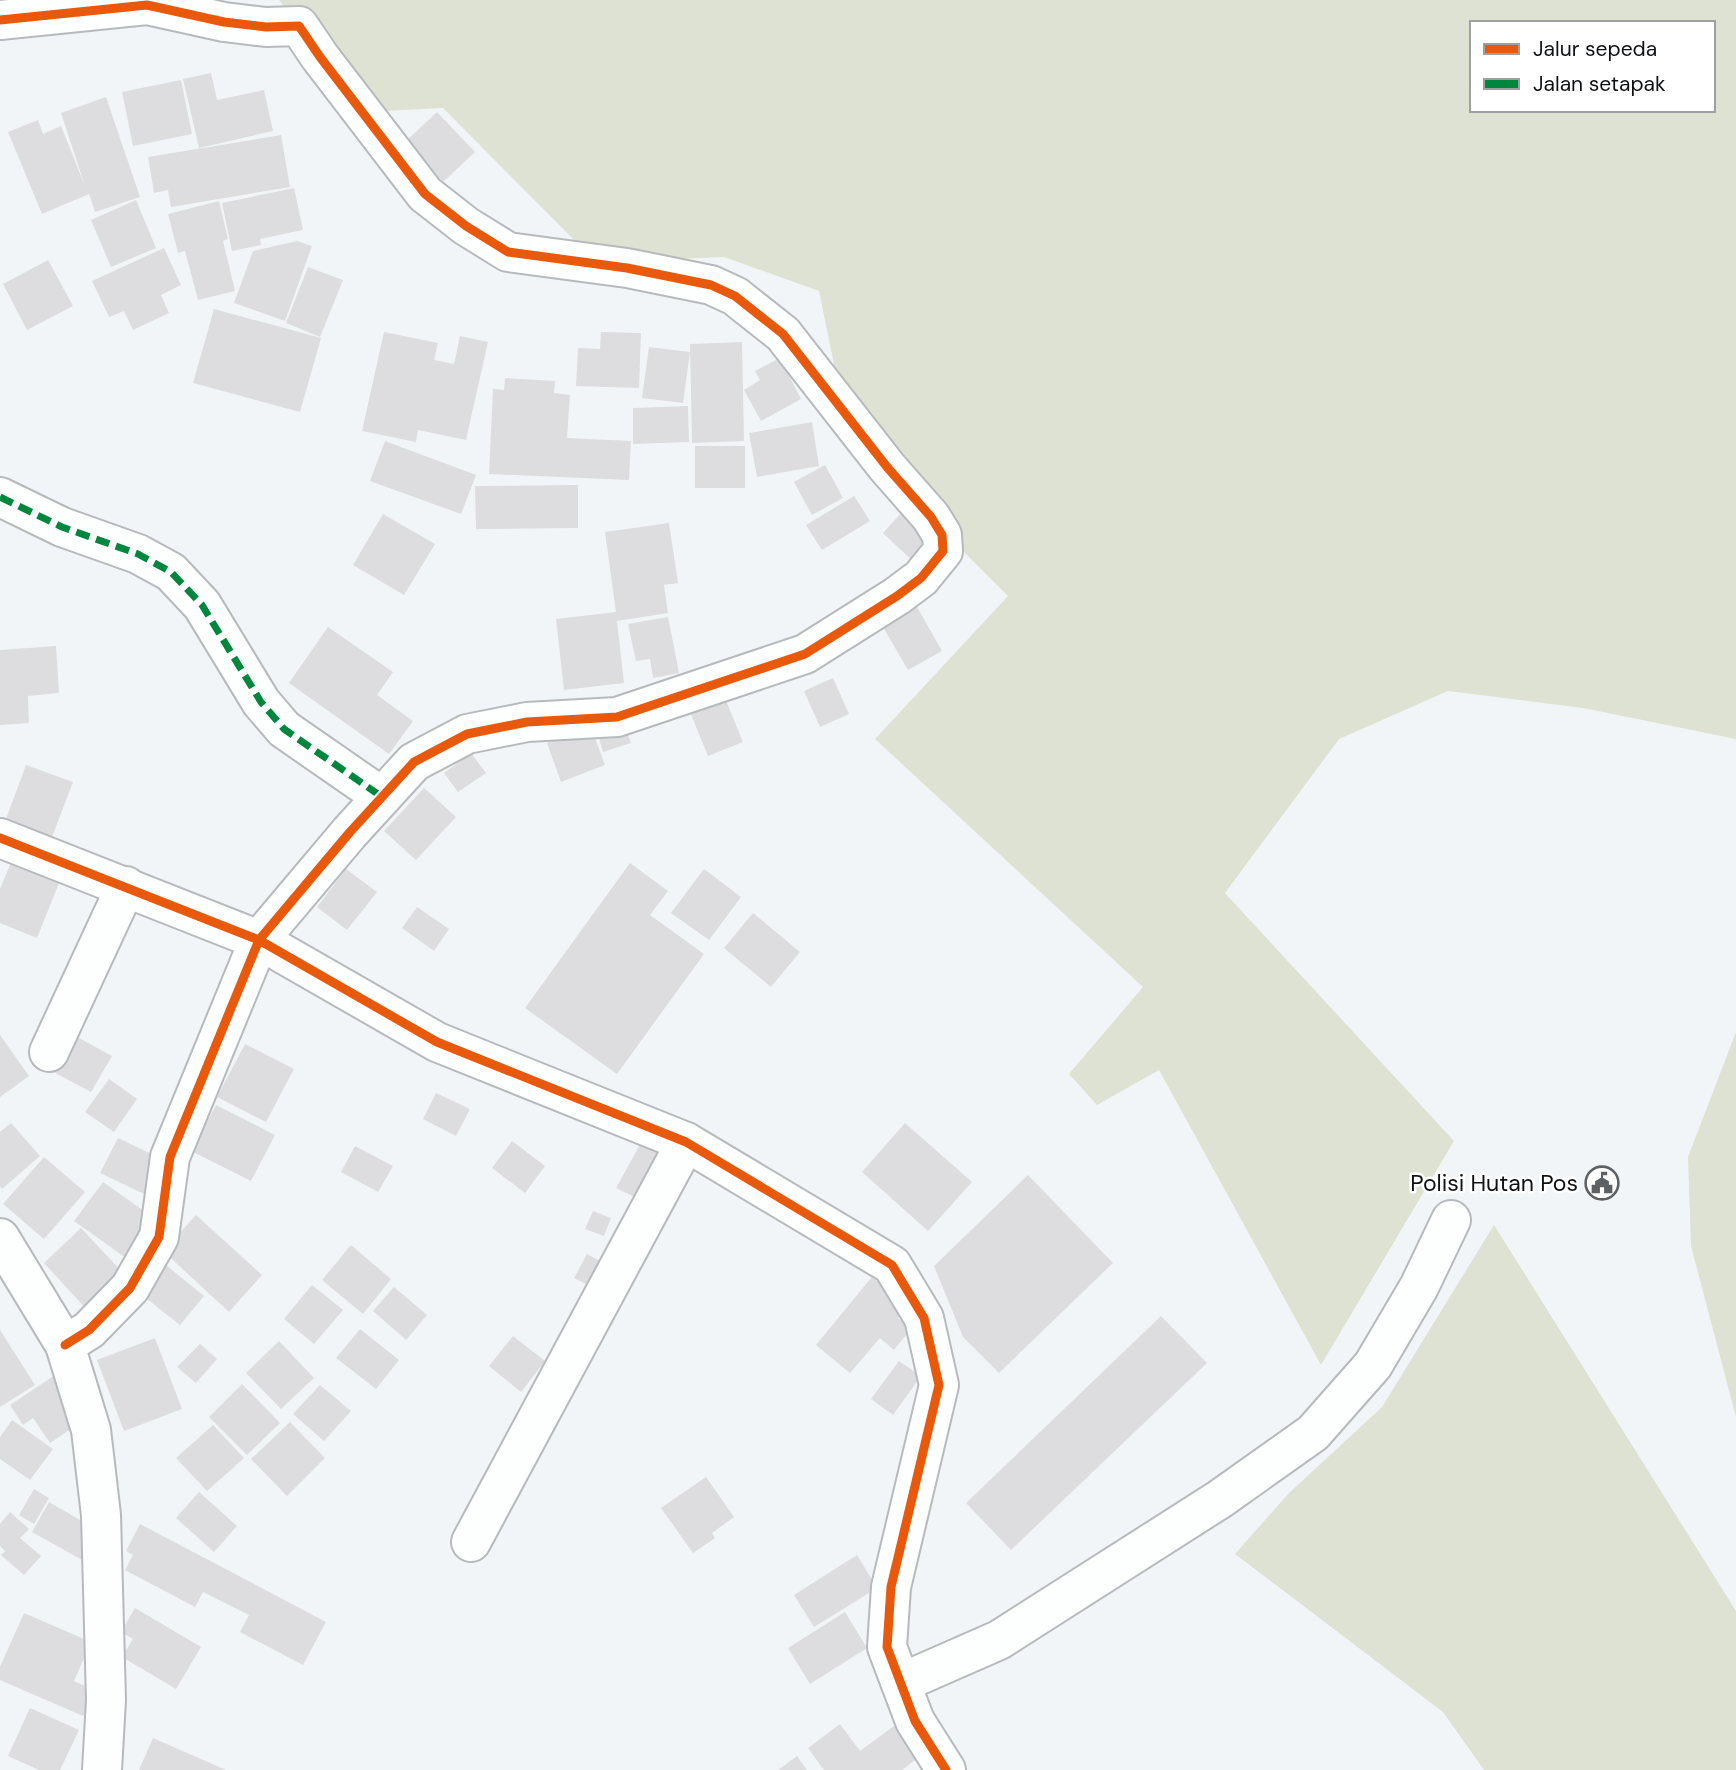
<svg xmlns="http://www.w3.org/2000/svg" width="1736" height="1770" font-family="'DM Sans',sans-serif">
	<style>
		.green { fill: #dde2d3; fill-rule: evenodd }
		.building { fill: #dddde0 }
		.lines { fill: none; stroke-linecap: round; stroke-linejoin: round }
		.street-casing { stroke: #b7babc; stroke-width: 42 }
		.street { stroke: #fdfefe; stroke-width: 38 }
		.quiet { stroke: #00873e; stroke-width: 7; stroke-dasharray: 14 7; stroke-linecap: butt }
		.cycleway-casing { stroke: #fff; stroke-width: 13 }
		.cycleway { stroke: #e8590c; stroke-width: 9 }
		.labels { text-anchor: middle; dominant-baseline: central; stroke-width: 5; stroke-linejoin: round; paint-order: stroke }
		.poi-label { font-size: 23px; fill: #0f1113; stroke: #fff; text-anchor: end }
	</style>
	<rect width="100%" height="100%" fill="#f2f5f7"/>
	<!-- green -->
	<g class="green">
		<path d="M279 0H1736V739L1583 708 1448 691 1339 739 1225 893 1454 1141 1321 1365 1159 1070 1097 1105 1069 1074 1143 987 875 739 1008 596 849 437 819 291 724 257 596 262 443 108 383 111 299 26ZM1472 23H1713V110H1472Z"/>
		<polygon points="1736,1032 1736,1417 1691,1246 1688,1157"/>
		<polygon points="1494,1225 1736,1611 1736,1770 1484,1770 1443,1712 1235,1554 1288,1494 1382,1407"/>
	</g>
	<!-- building -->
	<g class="building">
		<polygon points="211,73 217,100 264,90 273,131 199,148 183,79"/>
		<polygon points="181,80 192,134 133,146 122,92"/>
		<polygon points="106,97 140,197 95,212 89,194 42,214 8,132 38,120 43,134 61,126 85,186 61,113"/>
		<polygon points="437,112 475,152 443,182 405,142"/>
		<polygon points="281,135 290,187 171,207 168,190 154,193 148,157"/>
		<polygon points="294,188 303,230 260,239 261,245 232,251 222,203"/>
		<polygon points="136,200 156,248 111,267 91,220"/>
		<polygon points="219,201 228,239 223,241 235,291 198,300 185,251 178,253 168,214"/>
		<polygon points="297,241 312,246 285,321 234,303 253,251"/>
		<polygon points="164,248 181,285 161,295 169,313 133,330 124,311 109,317 92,281"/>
		<polygon points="48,260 73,306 27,330 3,284"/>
		<polygon points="308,267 343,280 320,337 286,323"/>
		<polygon points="214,309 321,338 300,412 193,383"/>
		<polygon points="384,332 438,343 434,360 454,364 460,336 488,342 466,440 418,430 416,442 362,431"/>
		<polygon points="601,332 641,333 639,388 576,386 578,348 600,349"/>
		<polygon points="742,342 744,441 692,443 690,344"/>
		<polygon points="649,347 690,352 683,403 642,398"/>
		<polygon points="780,358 801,399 761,421 744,390 760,380 755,371"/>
		<polygon points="505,378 555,381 554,393 570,395 567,438 631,441 629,480 489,474 493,389 504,390"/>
		<polygon points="688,406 689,442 633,444 633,408"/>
		<polygon points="812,422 819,466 757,477 749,433"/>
		<polygon points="385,441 476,475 461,514 370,481"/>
		<rect x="695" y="446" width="50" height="42"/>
		<polygon points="825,465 843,498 812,515 794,482"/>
		<polygon points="578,485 578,528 476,529 475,486"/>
		<polygon points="854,496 870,521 822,550 806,525"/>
		<polygon points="902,512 939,546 919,567 883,533"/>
		<polygon points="383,514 435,544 404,595 353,565"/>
		<polygon points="669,523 678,583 664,585 668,613 617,621 624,683 564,690 556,619 616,612 605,532"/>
		<polygon points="917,607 942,651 908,670 883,627"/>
		<polygon points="668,617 679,673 653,678 650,659 636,661 628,624"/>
		<polygon points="328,627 393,672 377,695 413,721 389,754 289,683"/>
		<polygon points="56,646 59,693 28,696 29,723 0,725 0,650"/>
		<polygon points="833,678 849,714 820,727 804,691"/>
		<polygon points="725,698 743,742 708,756 690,712"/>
		<polygon points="623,721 631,743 603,752 596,729"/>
		<polygon points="591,727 605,765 561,782 547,743"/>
		<polygon points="471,753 486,773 458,792 444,773"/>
		<polygon points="26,765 73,782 52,837 6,819"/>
		<polygon points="424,788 456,817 416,860 384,831"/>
		<polygon points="13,858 61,878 37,938 0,923 0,889"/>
		<polygon points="630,863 668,891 650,915 704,954 617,1074 525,1008"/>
		<polygon points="346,869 377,892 347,930 317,907"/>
		<polygon points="704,869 741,897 709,940 671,913"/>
		<polygon points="417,907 449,929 434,951 402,928"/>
		<polygon points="753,913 800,952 771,987 724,948"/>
		<polygon points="68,1032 112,1056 91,1092 48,1069"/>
		<polygon points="0,1035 29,1076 0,1097"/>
		<polygon points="245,1044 294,1069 266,1122 217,1097"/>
		<polygon points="109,1079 137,1099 114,1132 85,1112"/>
		<polygon points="436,1093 470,1109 456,1136 423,1119"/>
		<polygon points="216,1105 275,1135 251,1181 191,1151"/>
		<polygon points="11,1123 40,1156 2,1189 0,1186 0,1132"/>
		<polygon points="905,1123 972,1182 928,1231 862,1172"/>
		<polygon points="118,1138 162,1159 144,1194 100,1173"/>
		<polygon points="512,1141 545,1166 525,1193 492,1168"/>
		<polygon points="642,1141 667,1155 643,1201 616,1188"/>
		<polygon points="355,1146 393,1166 378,1192 341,1172"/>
		<polygon points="44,1157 85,1192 44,1239 3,1204"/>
		<polygon points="1028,1175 1113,1263 999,1373 963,1337 934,1266"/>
		<polygon points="103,1182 154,1218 126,1258 74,1221"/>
		<polygon points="593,1211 611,1218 604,1236 585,1229"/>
		<polygon points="196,1215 262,1275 229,1312 163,1251"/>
		<polygon points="81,1228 126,1276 88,1311 44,1263"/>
		<polygon points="351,1245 391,1279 363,1314 322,1280"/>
		<polygon points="587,1254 613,1268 600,1291 574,1278"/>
		<polygon points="161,1261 204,1296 180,1325 137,1291"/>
		<polygon points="872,1277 907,1306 898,1318 911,1329 894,1350 880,1338 850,1373 816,1345"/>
		<polygon points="312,1285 343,1310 314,1344 284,1319"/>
		<polygon points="394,1287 427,1315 406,1340 373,1311"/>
		<polygon points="1161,1316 1207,1363 1011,1550 966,1503"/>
		<polygon points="360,1329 399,1360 376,1389 336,1358"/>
		<polygon points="0,1330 35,1385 0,1407"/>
		<polygon points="513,1336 545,1361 521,1392 489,1366"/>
		<polygon points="155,1338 182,1409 124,1431 97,1360"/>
		<polygon points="279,1341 314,1378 281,1409 246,1373"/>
		<polygon points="200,1344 217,1359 196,1383 177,1367"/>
		<polygon points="899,1361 921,1376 893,1415 871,1399"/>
		<polygon points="58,1373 87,1418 50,1443 33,1418 23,1425 10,1405"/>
		<polygon points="242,1384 280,1423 247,1455 209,1417"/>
		<polygon points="320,1385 351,1411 324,1441 293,1414"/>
		<polygon points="12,1420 53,1449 30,1480 0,1459 0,1437"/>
		<polygon points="290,1422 325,1458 287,1496 251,1459"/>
		<polygon points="213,1425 244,1458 207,1491 176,1458"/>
		<polygon points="706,1477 734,1517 712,1533 715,1538 693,1553 661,1508"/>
		<polygon points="34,1489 49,1498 34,1524 19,1515"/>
		<polygon points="199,1492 237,1526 214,1552 176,1518"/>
		<polygon points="49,1502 99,1531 82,1560 32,1532"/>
		<polygon points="10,1512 29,1529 20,1538 41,1556 24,1575 1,1555 5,1551 0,1546 0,1524"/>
		<polygon points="140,1524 326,1622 303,1665 240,1632 249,1615 203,1592 195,1607 125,1570 133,1555 126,1551"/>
		<polygon points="857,1555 877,1588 814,1627 794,1595"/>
		<polygon points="135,1608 201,1647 176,1689 122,1657 133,1639 121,1632"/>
		<polygon points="845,1612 867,1648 810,1684 788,1648"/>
		<polygon points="24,1613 91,1642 74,1681 94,1690 83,1716 0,1680 0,1667"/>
		<polygon points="30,1708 79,1730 60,1770 39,1770 8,1756"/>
		<polygon points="840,1724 860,1751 894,1726 918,1758 902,1770 824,1770 808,1748"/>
		<polygon points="153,1738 226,1770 139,1770"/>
		<polygon points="797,1756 807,1770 778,1770"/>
	</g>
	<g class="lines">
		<defs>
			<g id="street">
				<polyline points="0,20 147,5 224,22 266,27 299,26 320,57 425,194 466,226 508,252 627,268 711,285 735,296 783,334 887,467 931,517 942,535 943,551 921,578 897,596 805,654 617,717 527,722 467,734 414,762 350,832 259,940 170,1157 159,1237 130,1288 89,1330 65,1345"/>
				<polyline points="0,497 62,527 138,554 171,572 202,605 261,702 284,729 382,797"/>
				<polyline points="0,838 259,940 437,1042 686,1142 892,1265 924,1318 939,1385 891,1587 887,1647 915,1721 946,1770"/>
				<polyline points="49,1052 126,886"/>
				<polyline points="0,1238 65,1345 91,1430 101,1515 106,1700 102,1770"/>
				<polyline points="471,1542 686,1142"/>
				<polyline points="901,1683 999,1640 1220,1499 1313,1433 1373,1365 1419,1287 1451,1220"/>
			</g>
		</defs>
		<!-- street casing -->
		<use href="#street" class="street-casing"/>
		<!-- street -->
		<use href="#street" class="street"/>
		<!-- quiet -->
		<polyline class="quiet" points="0,497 62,527 138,554 171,572 202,605 261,702 284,729 382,797"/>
		<defs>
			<g id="cycleway">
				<polyline points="0,20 147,5 224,22 266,27 299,26 320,57 425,194 466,226 508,252 627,268 711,285 735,296 783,334 887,467 931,517 942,535 943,551 921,578 897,596 805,654 617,717 527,722 467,734 414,762 350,832 259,940 170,1157 159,1237 130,1288 89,1330 65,1345"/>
				<polyline points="0,838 259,940 437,1042 686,1142 892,1265 924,1318 939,1385 891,1587 887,1647 915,1721 946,1770"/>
			</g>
		</defs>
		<!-- cycleway casing -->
		<use href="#cycleway" class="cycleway-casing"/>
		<!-- cycleway -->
		<use href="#cycleway" class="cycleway"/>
	</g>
	<!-- icons -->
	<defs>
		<symbol id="civic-ring" viewBox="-11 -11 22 22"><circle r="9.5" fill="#fff" stroke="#5e6163" stroke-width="1.5"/><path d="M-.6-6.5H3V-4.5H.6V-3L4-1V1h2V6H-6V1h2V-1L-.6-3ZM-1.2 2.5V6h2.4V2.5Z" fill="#5e6163"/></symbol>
	</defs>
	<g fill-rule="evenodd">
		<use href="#civic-ring" x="1583" y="1164" width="38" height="38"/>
	</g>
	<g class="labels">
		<!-- poi labels -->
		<g class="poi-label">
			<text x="1578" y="1183">Polisi Hutan Pos</text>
		</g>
	</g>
	<!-- legend -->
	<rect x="1470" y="21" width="245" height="91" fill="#ffffff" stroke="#9fa0a1" stroke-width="2"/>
	<rect x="1484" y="44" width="35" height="10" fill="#e8590c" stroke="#9fa0a1" stroke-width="2"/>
	<text x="1533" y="56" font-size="21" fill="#0f1113">Jalur sepeda</text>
	<rect x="1484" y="79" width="35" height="10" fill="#00873e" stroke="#9fa0a1" stroke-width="2"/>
	<text x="1533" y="91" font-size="21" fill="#0f1113">Jalan setapak</text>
</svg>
